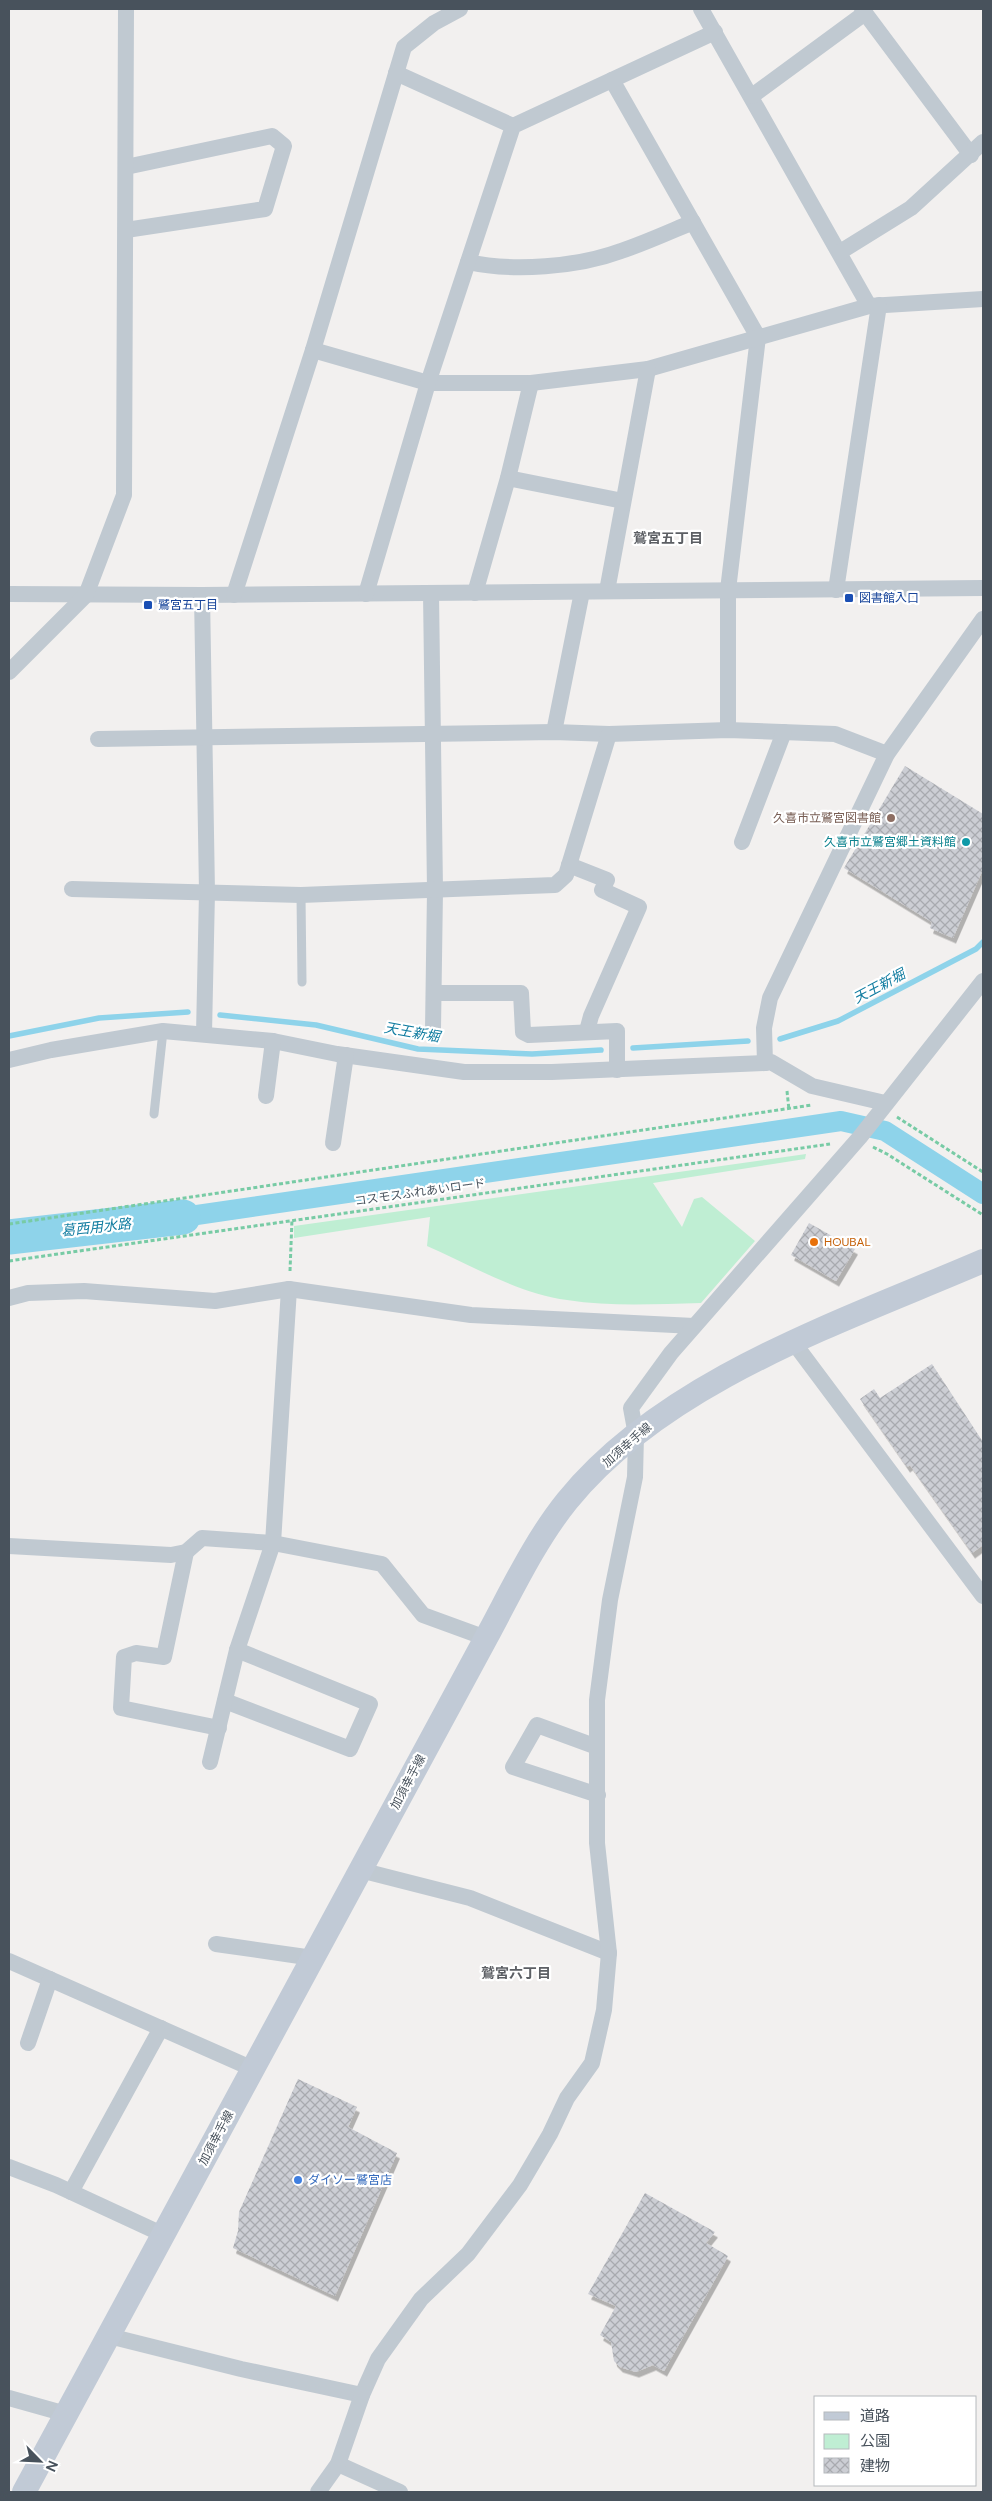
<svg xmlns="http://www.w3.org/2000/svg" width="992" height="2501" font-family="'DM Sans','Noto Sans JP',sans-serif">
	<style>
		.green { fill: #bfeed3 }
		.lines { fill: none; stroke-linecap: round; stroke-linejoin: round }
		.stream { stroke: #8ed3ea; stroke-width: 5.5 }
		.canal { stroke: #8ed3ea; stroke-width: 20 }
		.river { stroke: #8ed3ea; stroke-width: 35 }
		.building { fill: url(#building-cross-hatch); filter: url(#shadow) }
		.path { stroke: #78cba5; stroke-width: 3; stroke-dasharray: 4 2.5; stroke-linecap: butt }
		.lane { stroke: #c0c9d1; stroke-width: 9 }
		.street { stroke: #c0c9d1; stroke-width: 16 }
		.secondary { stroke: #c1cad6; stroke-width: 24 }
		.transit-dot { fill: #1a4fb4; stroke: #fff; stroke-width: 2 }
		.education-dot { fill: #8d6e63; stroke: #fff; stroke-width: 2 }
		.culture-dot { fill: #0f9aa8; stroke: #fff; stroke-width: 2 }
		.food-dot { fill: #e8710a; stroke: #fff; stroke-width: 2 }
		.shop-dot { fill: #3f7fe0; stroke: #fff; stroke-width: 2 }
		.labels { text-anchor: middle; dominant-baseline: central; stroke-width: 4.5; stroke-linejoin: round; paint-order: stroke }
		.transit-label { font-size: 12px; fill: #164399; stroke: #fff; text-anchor: start }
		.education-label { font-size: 12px; fill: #785e54; stroke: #fff; text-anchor: end }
		.culture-label { font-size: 12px; fill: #0d838f; stroke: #fff; text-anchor: end }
		.street-label { font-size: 12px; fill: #48525c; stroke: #fff }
		.food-label { font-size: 12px; fill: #c56008; stroke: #fff; text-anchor: start }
		.shop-label { font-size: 12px; fill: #366cbe; stroke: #fff; text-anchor: start }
		.neighbourhood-label { font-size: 14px; font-weight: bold; fill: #5c5f64; stroke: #fff }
		.water-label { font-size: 14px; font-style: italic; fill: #107ca0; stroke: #fff }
	</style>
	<defs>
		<pattern id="building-cross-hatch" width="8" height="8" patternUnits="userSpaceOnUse" patternTransform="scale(1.25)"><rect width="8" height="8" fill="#ccced4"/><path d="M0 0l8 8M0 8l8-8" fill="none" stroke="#a8aaaf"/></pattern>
		<filter id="shadow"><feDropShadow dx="3" dy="5.5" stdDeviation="0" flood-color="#0004"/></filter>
	</defs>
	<rect width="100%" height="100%" fill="#f2f0ef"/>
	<!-- green -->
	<path class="green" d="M806 1154 805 1159 653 1183 682 1227 694 1199 702 1197 755 1241 701 1303C657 1304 611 1307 567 1300 520 1294 470 1265 427 1246L430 1217 294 1238V1226Z"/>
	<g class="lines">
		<!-- stream -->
		<g class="stream">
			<polyline points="220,1015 316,1025 418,1049 532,1054 601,1050"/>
			<polyline points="9,1036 99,1018 188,1012"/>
			<polyline points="780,1039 838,1021 976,949 983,942"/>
			<polyline points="633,1048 748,1041"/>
		</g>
		<!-- canal -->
		<polyline class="canal" points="183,1217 841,1121 885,1131 983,1194"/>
		<!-- river -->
		<polyline class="river" points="9,1237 183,1217"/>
	</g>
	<!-- building -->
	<g class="building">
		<polygon points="905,766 983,814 983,869 953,938 930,928 932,922 844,868"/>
		<polygon points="809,1223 855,1249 836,1281 791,1255"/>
		<polygon points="932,1364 983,1442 983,1545 972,1553 910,1465 907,1467 860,1399 874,1389 880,1398"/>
		<polygon points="298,2079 357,2107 348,2127 397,2153 335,2296 233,2248 238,2231 239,2212"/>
		<polygon points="645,2193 715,2232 706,2243 728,2256 664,2371 653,2365 636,2372 620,2367 614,2361 611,2342 600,2335 616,2306 588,2294"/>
	</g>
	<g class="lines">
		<!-- path -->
		<g class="path">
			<polyline points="787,1091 789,1110"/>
			<polyline points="897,1117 983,1172"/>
			<polyline points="873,1147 887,1154 983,1215"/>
			<polyline points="9,1224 812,1105"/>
			<polyline points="9,1261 830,1144"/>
			<polyline points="290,1271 292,1219"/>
		</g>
		<!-- lane -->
		<g class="lane">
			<polyline points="301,895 302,982"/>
			<polyline points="154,1114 163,1031"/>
		</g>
		<!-- street -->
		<g class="street">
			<polyline points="701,9 869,306"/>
			<polyline points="862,9 971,155"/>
			<polyline points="396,73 513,126"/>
			<polyline points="612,80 758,337 728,590 728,730"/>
			<polyline points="752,96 865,13"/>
			<polyline points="126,230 265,209 284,146 272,136 126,167"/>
			<polyline points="840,252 911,208 983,142"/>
			<path d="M468 262C513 272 578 267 621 251 645 243 669 232 693 222"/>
			<polyline points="313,350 428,383 531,383 648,369 869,306 983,299"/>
			<polyline points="508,478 623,501"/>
			<polyline points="836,590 879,305"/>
			<polyline points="607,591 648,369"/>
			<polyline points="431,593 435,890 433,1029"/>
			<polyline points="475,593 508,478 531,383"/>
			<polyline points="9,594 202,595 983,588"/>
			<polyline points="366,594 428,383 513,126 715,32"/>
			<polyline points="202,595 207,892 204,1034"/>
			<polyline points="234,595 313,350 404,47 434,23 460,9"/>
			<polyline points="9,672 86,595 124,495 126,9"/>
			<polyline points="554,732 582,592"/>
			<polyline points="98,739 554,732 609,734 728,730 835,734 887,754"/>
			<polyline points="742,842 784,732"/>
			<polyline points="569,865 607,880 602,890 639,907 591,1016 587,1031"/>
			<polyline points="72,889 301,895 555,885 566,875 609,734"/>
			<polyline points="434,993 521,993 523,1032 529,1035 617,1031 617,1070"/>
			<polyline points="9,1060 51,1050 163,1031 273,1041 337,1054 464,1072 552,1072 765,1063"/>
			<polyline points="266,1096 273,1041"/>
			<polyline points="885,1103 812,1086 771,1062 765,1063 764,1028 770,998 887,754 983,619"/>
			<polyline points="333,1143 346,1055"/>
			<polyline points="9,1298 28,1293 84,1291 215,1301 289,1289 471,1315 694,1326"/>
			<polyline points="794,1343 983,1596"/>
			<polyline points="9,1546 171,1555 186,1552 202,1538 273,1543 382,1564 423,1615 486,1638"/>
			<polyline points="186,1552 164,1657 136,1653 124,1657 121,1708 219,1728"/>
			<polyline points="225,1701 350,1749 370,1704 237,1650"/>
			<polyline points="597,1747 537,1725 513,1767 598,1795"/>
			<polyline points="210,1762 237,1650 273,1543 289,1289"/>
			<polyline points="360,1870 470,1898 609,1953"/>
			<polyline points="216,1944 313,1958"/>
			<polyline points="9,1961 253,2069"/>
			<polyline points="28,2043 50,1979"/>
			<polyline points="9,2167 56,2185 164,2235"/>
			<polyline points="71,2192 161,2028"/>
			<polyline points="109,2336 241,2369 362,2395"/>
			<polyline points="9,2398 66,2414"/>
			<polyline points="338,2464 400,2492"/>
			<polyline points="318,2492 338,2464 362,2395 378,2359 421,2299 468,2254 520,2185 550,2134 567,2098 592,2063 604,2010 609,1953 597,1843 597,1700 610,1600 635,1477 636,1435 631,1408 671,1353 860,1137 983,981"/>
		</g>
		<!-- secondary -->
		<path class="secondary" d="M24 2492 486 1638C511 1592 534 1542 567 1501 665 1380 844 1321 983 1261"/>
	</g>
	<!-- markers -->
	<g class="transit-dot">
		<rect x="844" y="593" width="10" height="10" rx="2.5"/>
		<rect x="143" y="600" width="10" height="10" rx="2.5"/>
	</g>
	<circle class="education-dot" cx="891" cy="818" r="5"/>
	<circle class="culture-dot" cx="966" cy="842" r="5"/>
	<circle class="food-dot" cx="814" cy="1242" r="5"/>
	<circle class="shop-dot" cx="298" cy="2180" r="5"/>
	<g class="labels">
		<!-- transit labels -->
		<g class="transit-label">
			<text x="859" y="598">図書館入口</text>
			<text x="158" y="605">鷲宮五丁目</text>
		</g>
		<!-- education labels -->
		<g class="education-label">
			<text x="881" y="818">久喜市立鷲宮図書館</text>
		</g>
		<!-- culture labels -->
		<g class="culture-label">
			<text x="956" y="842">久喜市立鷲宮郷土資料館</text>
		</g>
		<!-- street labels -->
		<g class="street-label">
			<text transform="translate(420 1192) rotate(-8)">コスモスふれあいロード</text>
			<text transform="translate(627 1445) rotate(-41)">加須幸手線</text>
			<text transform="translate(408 1782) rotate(-62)">加須幸手線</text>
			<text transform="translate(216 2138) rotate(-62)">加須幸手線</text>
		</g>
		<!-- food labels -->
		<g class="food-label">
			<text x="824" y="1242">HOUBAL</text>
		</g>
		<!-- shop labels -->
		<g class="shop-label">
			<text x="308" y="2180">ダイソー鷲宮店</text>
		</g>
		<!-- neighbourhood labels -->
		<g class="neighbourhood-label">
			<text x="668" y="538">鷲宮五丁目</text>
			<text x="516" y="1973">鷲宮六丁目</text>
		</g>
		<!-- water labels -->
		<g class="water-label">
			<text transform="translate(879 986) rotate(-28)">天王新堀</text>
			<text transform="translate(412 1032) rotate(10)">天王新堀</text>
			<text transform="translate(96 1227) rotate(-6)">葛西用水路</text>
		</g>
	</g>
	<!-- border -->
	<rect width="992" height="2501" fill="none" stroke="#48525c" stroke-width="20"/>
	<!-- legend -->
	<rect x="814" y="2396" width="162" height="90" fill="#ffffff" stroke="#b6babe"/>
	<rect x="824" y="2412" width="25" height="8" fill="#c1cad6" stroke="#b6babe"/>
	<text x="860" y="2421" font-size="15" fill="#48525c">道路</text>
	<rect x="824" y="2434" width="25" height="15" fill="#bfeed3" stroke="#b6babe"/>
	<text x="860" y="2446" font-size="15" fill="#48525c">公園</text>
	<rect x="824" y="2458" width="25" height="15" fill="url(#building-cross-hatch)" stroke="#b6babe"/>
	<text x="860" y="2471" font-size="15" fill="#48525c">建物</text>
	<!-- north arrow -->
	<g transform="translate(40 2461) rotate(114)" stroke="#ffffff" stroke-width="4" paint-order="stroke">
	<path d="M0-4L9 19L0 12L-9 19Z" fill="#48525c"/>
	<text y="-8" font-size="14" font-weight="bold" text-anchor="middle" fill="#48525c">N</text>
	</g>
</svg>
